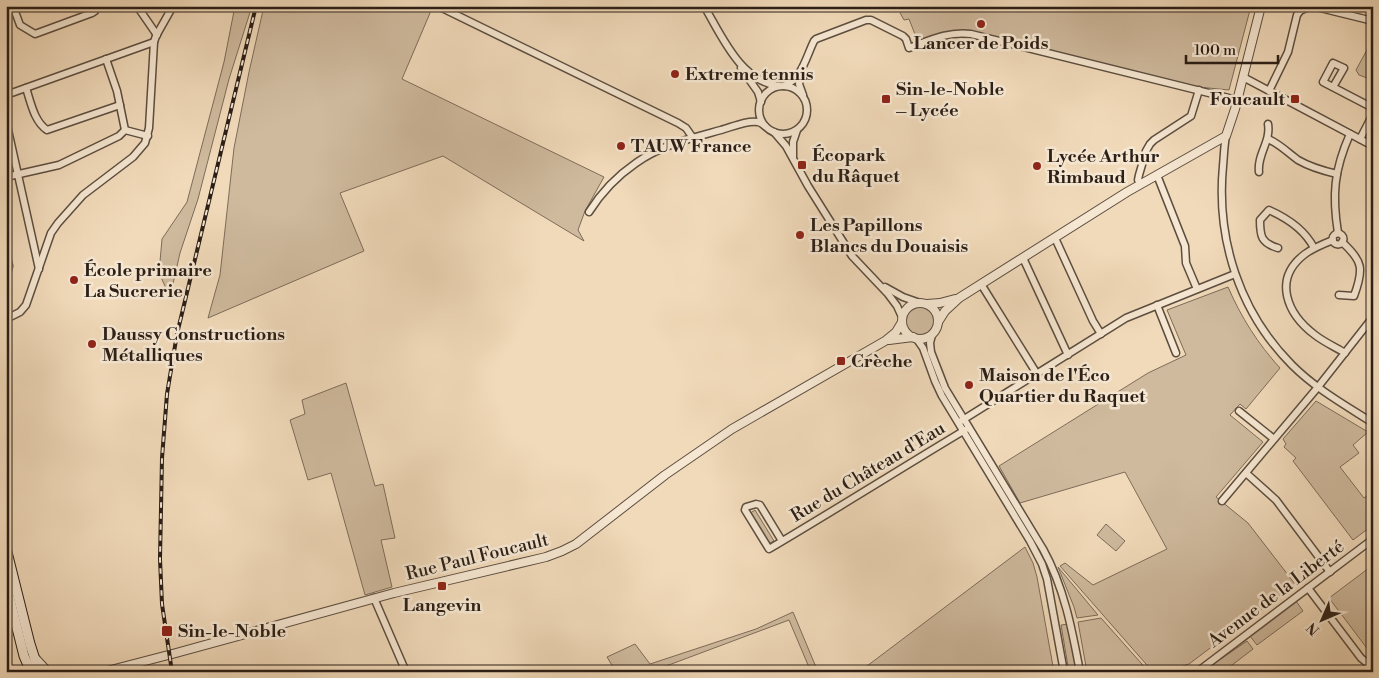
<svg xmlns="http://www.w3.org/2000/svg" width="1379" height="678" font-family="'Libre Bodoni',serif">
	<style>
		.green { fill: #cfba9e; stroke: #7d6c5a }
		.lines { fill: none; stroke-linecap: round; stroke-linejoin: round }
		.minor-casing { stroke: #5c4e40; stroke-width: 9 }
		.tertiary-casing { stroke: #5c4e40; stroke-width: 10 }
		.secondary-casing { stroke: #2b1f17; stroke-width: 11 }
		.minor { stroke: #f6e7d2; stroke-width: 6 }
		.tertiary { stroke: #f6e7d2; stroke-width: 8 }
		.secondary { stroke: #f6e7d2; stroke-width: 9 }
		.rail-casing { stroke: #2b1f17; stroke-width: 4 }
		.rail { stroke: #f6e7d2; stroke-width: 2; stroke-dasharray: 5.5; stroke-linecap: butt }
		.poi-dot { fill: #8f2418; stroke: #f6e7d2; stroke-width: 2 }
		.labels { text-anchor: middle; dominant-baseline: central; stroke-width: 5; stroke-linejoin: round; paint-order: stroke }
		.poi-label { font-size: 18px; font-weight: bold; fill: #2b1f17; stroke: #f6e7d2; text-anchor: start }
		.street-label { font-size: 18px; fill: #2b1f17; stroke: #f6e7d2 }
	</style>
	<rect width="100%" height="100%" fill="#f1daba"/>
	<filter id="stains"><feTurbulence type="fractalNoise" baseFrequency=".004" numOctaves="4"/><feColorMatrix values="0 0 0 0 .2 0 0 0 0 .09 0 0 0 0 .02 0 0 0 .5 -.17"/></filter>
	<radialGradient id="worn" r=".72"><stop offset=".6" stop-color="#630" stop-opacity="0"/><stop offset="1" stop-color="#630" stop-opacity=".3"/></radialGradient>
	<!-- green -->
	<g class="green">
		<polygon points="235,6 252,6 229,79 198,199 180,253 170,297 159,273 162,239 187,202 224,62"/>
		<polygon points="264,6 433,6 402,79 604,177 585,211 578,230 584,241 443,156 340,193 364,251 208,318 220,275 234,148 249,72"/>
		<path d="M904 6H1251L1229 90 1198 87 975 32C952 30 938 33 918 42L909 19 904 20 899 11 905 8Z"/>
		<polygon points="1368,48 1373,49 1373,75 1370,79 1359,75 1356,70"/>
		<path d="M1228 287C1241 317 1258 344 1280 368L1246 409 1240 404 1230 415 1263 442 1216 497 1248 523 1295 584 1189 664 1171 670 1153 672 1060 566 1065 563 1093 585 1167 549 1125 472 1020 503 999 466 1148 373 1186 355 1167 310Z"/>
		<circle cx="920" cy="321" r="14"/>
		<polygon points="346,383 375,486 383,484 395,538 381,540 392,587 365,595 331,473 308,480 290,420 305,414 302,400"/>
		<polygon points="1316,401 1368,432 1353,445 1359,453 1340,467 1364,498 1373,492 1373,525 1353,540 1293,461 1296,458 1284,447 1286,444 1283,439"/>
		<polygon points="755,510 774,541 768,544 749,514"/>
		<polygon points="1106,524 1125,541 1116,551 1097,535"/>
		<polygon points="1025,547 1033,563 1037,577 1054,672 859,672"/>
		<polygon points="1373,565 1373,654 1369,651 1329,598"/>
		<polygon points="1058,567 1098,615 1077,618 1074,607"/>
		<polygon points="1296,601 1303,611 1257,645 1250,636"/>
		<polygon points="793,612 818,672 811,672 789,620 658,669 660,672 616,672 607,657 635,644 650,664 756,629"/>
		<polygon points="1101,618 1149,672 1087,672 1078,622"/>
		<polygon points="1069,624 1077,672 1069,672 1061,625"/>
		<polygon points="1247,641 1253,649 1223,672 1218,672 1212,665"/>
	</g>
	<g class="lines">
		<defs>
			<g id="minor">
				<polyline points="13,6 20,25 35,34 92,13 95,11 97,6"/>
				<polyline points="137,6 157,35"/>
				<polyline points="443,6 442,8 678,123 686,128 693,138"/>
				<path d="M704 6C722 36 740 81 779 86"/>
				<polyline points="741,68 758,92 761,102"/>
				<polyline points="801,73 799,84 803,95"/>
				<polyline points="1243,77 1373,146"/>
				<circle cx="783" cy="110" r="24"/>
				<path d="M784 86C802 79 806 57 814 41L816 39 866 20H871L903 36 906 39 909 48C930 40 949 31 971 34L1237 100"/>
				<polyline points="1333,87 1344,68 1333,63 1323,82 1373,108"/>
				<path d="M26 88C31 103 34 121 47 130L120 105"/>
				<polyline points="1269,91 1288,52 1297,15 1300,11 1308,7 1316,7 1373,21"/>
				<polyline points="6,95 154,42"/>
				<polyline points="6,121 39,269"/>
				<polyline points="125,130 148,136"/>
				<polyline points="774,132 786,146 808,186 852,256 888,294 897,306 902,317"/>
				<path d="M1226 136C1224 146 1224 156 1223 166 1216 240 1240 313 1292 365 1316 389 1345 405 1373 423"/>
				<path d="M1268 139C1280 144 1288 153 1298 160 1310 167 1324 171 1337 174"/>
				<polyline points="1360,139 1373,114"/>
				<polyline points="793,157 793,142 797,130"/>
				<path d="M1259 172C1257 154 1271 142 1268 124"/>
				<polyline points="1157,175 1185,246 1186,263 1197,289"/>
				<polyline points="6,177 59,165 119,136 125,130 117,91 106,59"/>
				<polyline points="1141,184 1138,180 1139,175 1146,151 1150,144 1154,140 1191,116 1199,90"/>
				<path d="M589 212C601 193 617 176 636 163 661 145 692 138 721 130 732 127 747 120 758 122 762 123 762 124 765 126"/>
				<path d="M1338 233C1332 195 1334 170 1350 134"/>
				<circle cx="1338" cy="239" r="5.5"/>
				<polyline points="1055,238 1093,321 1101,334"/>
				<path d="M1333 240C1323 244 1313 248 1305 254 1272 279 1287 314 1315 335 1324 342 1335 347 1345 353"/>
				<path d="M1278 248C1261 243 1260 236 1260 220L1269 210C1287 218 1305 230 1314 248"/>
				<polyline points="6,251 9,266 6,277"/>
				<polyline points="1023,258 1068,355"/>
				<polyline points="981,284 1037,374"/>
				<polyline points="885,287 903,297 920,303"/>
				<path d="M1339 295 1354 296C1364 269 1363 261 1342 242"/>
				<polyline points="1157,305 1176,353"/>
				<polyline points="6,319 20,312 26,305 51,233 58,223 83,195 133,157 145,143 149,128 154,42 156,36 173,6"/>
				<path d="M932 335 930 343 931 352 945 388 1043 549C1064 587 1072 629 1080 672"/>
				<polyline points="916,338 923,348 935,381 942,396 1030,541 1042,564 1047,579 1064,672"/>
				<polyline points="1239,411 1274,439"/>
				<polyline points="961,421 1126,318 1235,274"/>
				<polyline points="1246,473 1276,500 1330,572"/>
				<polyline points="1222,501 1318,387 1373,317"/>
				<path d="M782 541 760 505 756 504 746 507 745 510 769 549C835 510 900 469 965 430"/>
				<polyline points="1308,588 1361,658 1373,668"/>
				<polyline points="374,598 406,672"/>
				<polyline points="1197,672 1373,539"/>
			</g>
			<g id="tertiary">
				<circle cx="920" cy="321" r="18"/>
				<polyline points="927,304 940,303 955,299"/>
				<polyline points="938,322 945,311 959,298 1127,192 1226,136 1235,109 1261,6"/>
				<polyline points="889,340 913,337"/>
				<polyline points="36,659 48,672"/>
				<polyline points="103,672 176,653 394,593 546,557 562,551 576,544 665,475 732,429 885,341 896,332 902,322"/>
			</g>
			<g id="secondary">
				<polyline points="6,548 30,644 39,672"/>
				<polyline points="6,584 24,656 31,672"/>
			</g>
		</defs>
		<!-- minor casing -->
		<use href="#minor" class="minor-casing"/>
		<!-- tertiary casing -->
		<use href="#tertiary" class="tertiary-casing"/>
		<!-- secondary casing -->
		<use href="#secondary" class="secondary-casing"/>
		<!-- minor -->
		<use href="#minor" class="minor"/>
		<!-- tertiary -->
		<use href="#tertiary" class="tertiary"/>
		<!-- secondary -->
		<use href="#secondary" class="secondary"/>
		<defs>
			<polyline id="rail" points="172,672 162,604 160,559 162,458 167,394 177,334 256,6"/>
		</defs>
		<!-- rail casing -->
		<use href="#rail" class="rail-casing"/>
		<!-- rail -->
		<use href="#rail" class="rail"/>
	</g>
	<!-- markers -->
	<g class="poi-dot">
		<circle cx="981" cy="24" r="5"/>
		<circle cx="675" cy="74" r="5"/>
		<rect x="881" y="94" width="10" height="10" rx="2.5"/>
		<rect x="1290" y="94" width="10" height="10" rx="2.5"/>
		<circle cx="621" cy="146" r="5"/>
		<rect x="797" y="160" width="10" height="10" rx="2.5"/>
		<circle cx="1037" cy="166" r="5"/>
		<circle cx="800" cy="235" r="5"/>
		<circle cx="74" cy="280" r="5"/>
		<circle cx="92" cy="344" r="5"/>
		<rect x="836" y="356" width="10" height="10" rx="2.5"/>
		<circle cx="969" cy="385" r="5"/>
		<rect x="437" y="581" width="10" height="10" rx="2.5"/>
		<rect x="161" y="625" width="12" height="12" rx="2.5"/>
	</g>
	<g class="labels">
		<!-- poi labels -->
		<g class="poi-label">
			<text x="981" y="43" text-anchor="middle">Lancer de Poids</text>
			<text x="685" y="74">Extreme tennis</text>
			<text x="896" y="89">Sin-le-Noble<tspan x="896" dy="21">– Lycée</tspan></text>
			<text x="1285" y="99" text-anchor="end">Foucault</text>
			<text x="631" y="146">TAUW France</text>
			<text x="812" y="155">Écopark<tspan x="812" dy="21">du Râquet</tspan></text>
			<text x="1047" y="156">Lycée Arthur<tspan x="1047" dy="21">Rimbaud</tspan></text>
			<text x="810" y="225">Les Papillons<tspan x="810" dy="21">Blancs du Douaisis</tspan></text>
			<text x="84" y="270">École primaire<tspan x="84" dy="21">La Sucrerie</tspan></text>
			<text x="102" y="334">Daussy Constructions<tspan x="102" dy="21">Métalliques</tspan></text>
			<text x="851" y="361">Crèche</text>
			<text x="979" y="375">Maison de l'Éco<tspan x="979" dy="21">Quartier du Raquet</tspan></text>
			<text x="442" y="605" text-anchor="middle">Langevin</text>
			<text x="178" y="631">Sin-le-Noble</text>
		</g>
		<!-- street labels -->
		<g class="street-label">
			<text transform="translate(868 472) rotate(-31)">Rue du Château d'Eau</text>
			<text transform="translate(477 557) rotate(-14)">Rue Paul Foucault</text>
			<text transform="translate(1276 594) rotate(-37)">Avenue de la Liberté</text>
		</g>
	</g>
	<!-- margin -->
	<rect width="1379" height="678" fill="none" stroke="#f1daba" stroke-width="25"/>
	<rect x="8" y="8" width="1364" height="663" fill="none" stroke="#2b1f17" stroke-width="2.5"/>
	<rect x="12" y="12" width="1354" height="653" fill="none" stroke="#2b1f17"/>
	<!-- north arrow -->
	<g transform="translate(1322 620) rotate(225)" stroke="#f6e7d2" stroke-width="4" paint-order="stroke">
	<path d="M0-4L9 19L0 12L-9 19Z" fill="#2b1f17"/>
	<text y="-8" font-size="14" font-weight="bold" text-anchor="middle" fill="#2b1f17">N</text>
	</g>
	<!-- scale -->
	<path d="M1186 55v8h92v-8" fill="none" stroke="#2b1f17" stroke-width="2.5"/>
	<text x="1194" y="55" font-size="15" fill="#2b1f17" stroke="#f6e7d2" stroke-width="4" paint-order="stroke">100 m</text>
	<rect width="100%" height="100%" filter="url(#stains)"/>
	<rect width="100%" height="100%" fill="url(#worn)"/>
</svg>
